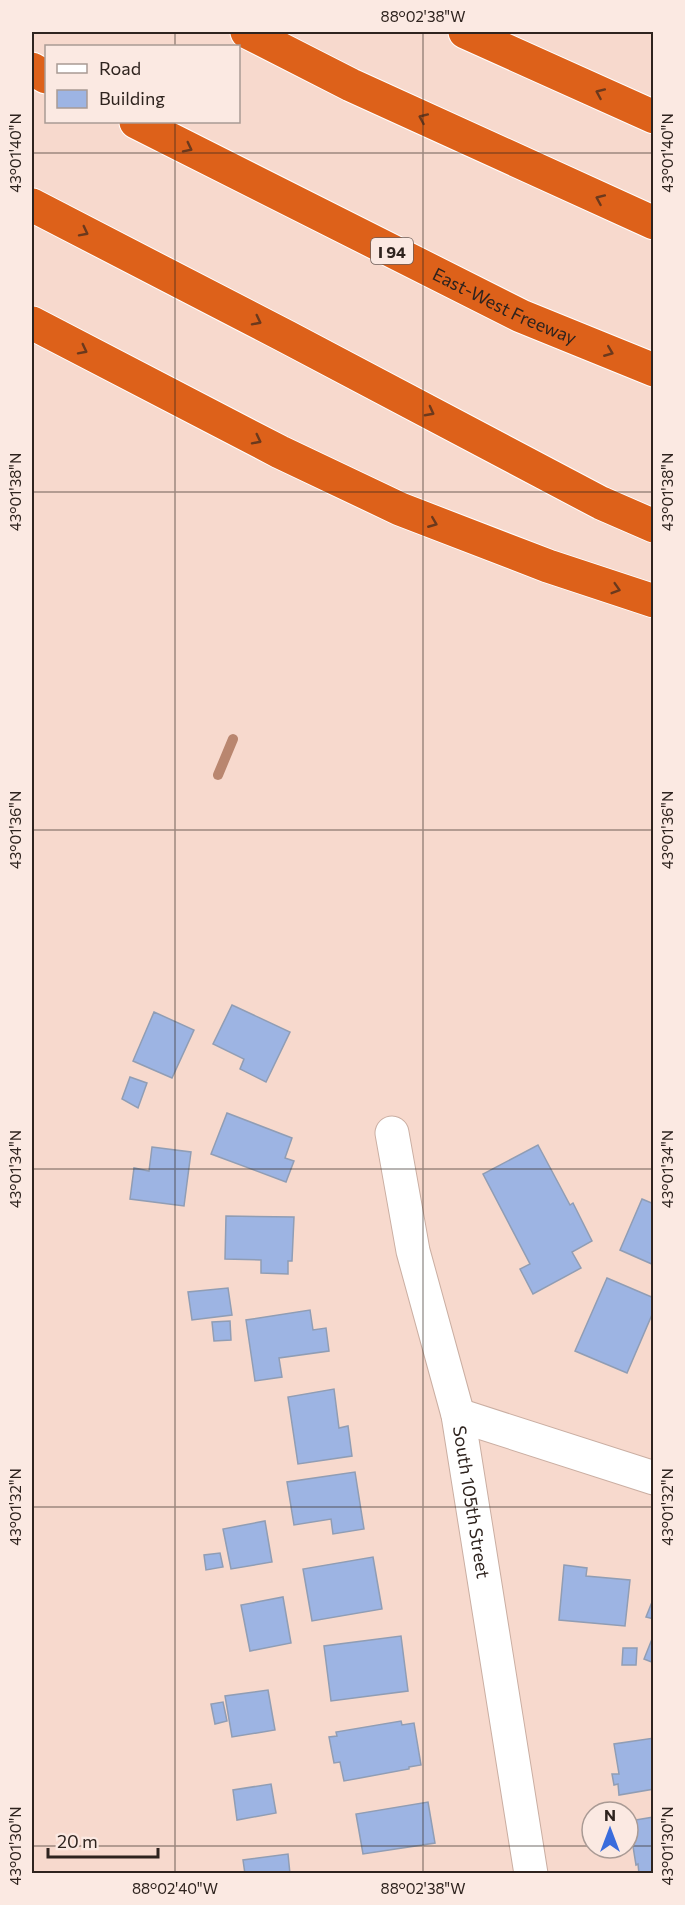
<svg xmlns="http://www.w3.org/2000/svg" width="685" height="1905" font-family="Commissioner,sans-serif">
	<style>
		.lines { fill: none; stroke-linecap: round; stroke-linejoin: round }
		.stream { stroke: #b9866f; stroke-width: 10 }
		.building { fill: #9db4e3; stroke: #909db4; stroke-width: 1.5 }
		.minor-casing { stroke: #caaea2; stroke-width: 35 }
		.motorway-casing { stroke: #fff; stroke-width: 35 }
		.minor { stroke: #fff; stroke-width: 33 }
		.motorway { stroke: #dd611a; stroke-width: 33 }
		.oneway { stroke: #6b391d }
		.ticks { fill: none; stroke: #2e231e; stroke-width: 1.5; stroke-opacity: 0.45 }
		.labels { text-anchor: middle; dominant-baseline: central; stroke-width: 4.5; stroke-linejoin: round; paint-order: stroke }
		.shield { fill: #fbe9e2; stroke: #6c5e59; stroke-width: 1.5 }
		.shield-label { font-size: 16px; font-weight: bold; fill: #2e231e }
		.street-label { font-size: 18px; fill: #2e231e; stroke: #fbe9e2 }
		.neatline { fill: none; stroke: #2e231e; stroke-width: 2 }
		.ticks-label { font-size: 15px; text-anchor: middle; fill: #2e231e }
	</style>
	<rect width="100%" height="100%" fill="#f7d9cd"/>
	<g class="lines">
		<!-- stream -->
		<polyline class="stream" points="218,775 233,739"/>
	</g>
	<!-- building -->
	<g class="building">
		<polygon points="232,1005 290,1032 266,1082 240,1069 244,1059 213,1044"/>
		<polygon points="154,1012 194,1030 172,1078 133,1061"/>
		<polygon points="130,1077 147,1083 138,1108 122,1099"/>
		<polygon points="227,1113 292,1138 285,1158 294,1161 286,1182 211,1154"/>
		<polygon points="538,1145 570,1205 573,1203 592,1241 572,1252 581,1268 533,1294 520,1269 530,1264 483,1174"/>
		<polygon points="152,1147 191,1152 184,1206 130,1199 134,1168 149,1171"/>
		<polygon points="642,1199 654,1204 654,1265 620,1250"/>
		<polygon points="226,1216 294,1217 292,1261 288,1261 288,1274 261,1273 261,1260 225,1259"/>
		<polygon points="607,1278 654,1298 654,1310 627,1373 575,1351"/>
		<polygon points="228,1288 232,1315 192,1320 188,1292"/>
		<polygon points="310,1310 313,1330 326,1328 329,1351 279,1358 282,1377 255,1381 246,1320"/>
		<polygon points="230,1321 231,1340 214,1341 212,1322"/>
		<polygon points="334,1389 339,1428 348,1426 352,1456 298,1464 288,1397"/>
		<polygon points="355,1472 364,1529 333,1534 331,1519 294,1525 287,1482"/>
		<polygon points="265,1521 272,1562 231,1569 223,1529"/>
		<polygon points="220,1553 223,1567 206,1570 204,1555"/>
		<polygon points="373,1557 382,1609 312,1621 303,1569"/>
		<polygon points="564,1565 587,1568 586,1576 630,1580 625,1626 559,1620"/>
		<polygon points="283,1597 291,1643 250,1651 241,1605"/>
		<polygon points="654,1597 654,1619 646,1617"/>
		<polygon points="654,1634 654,1663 644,1659"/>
		<polygon points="401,1636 408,1691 331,1701 324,1646"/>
		<polygon points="623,1648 637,1648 636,1665 622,1665"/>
		<polygon points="268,1690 275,1730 232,1737 225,1696"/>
		<polygon points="223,1702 227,1721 215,1724 211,1704"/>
		<polygon points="401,1721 402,1725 414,1723 421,1765 409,1767 409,1769 344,1781 340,1762 334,1763 329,1737 337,1736 336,1732"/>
		<polygon points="654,1738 654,1789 619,1795 618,1784 614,1785 612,1774 619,1774 614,1744"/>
		<polygon points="271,1784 276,1813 237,1820 233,1790"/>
		<polygon points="428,1802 435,1843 363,1854 356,1814"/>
		<polygon points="654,1817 654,1874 639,1874 638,1864 636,1865 629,1821"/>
		<polygon points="288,1854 290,1874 245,1874 243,1860"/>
	</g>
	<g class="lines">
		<defs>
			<g id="minor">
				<path id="s1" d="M392 1133 413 1251 458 1415 531 1874"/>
				<polyline points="458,1415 654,1478"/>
			</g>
			<g id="motorway">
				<polyline points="247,32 351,85 654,223"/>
				<polyline points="465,32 654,117"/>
				<polyline points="32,69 46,77"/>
				<path id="s2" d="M136 122 521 316 654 370"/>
				<polyline points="32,205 287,337 601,503 654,526"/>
				<polyline points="32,323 280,452 400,509 548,566 654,601"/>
			</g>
		</defs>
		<!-- minor casing -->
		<use href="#minor" class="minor-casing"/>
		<!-- motorway casing -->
		<use href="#motorway" class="motorway-casing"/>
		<!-- minor -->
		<use href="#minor" class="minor"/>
		<!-- motorway -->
		<use href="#motorway" class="motorway"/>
	</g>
	<!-- one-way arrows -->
	<defs><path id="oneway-chevron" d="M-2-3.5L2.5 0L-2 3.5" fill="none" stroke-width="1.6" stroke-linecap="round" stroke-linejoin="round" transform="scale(1.5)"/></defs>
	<g class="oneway">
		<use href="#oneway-chevron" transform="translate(600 93) rotate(-156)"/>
		<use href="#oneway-chevron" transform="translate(423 118) rotate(-156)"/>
		<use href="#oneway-chevron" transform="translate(188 148) rotate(27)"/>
		<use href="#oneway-chevron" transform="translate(600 199) rotate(-156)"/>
		<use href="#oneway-chevron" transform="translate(84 232) rotate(27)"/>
		<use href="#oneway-chevron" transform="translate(257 321) rotate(27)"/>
		<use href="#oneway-chevron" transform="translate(83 350) rotate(27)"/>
		<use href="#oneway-chevron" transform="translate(609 352) rotate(22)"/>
		<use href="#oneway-chevron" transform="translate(430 412) rotate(28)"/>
		<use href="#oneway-chevron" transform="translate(257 440) rotate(27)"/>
		<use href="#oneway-chevron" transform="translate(433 523) rotate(22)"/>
		<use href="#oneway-chevron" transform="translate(616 589) rotate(17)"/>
	</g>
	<!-- ticks -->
	<path class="ticks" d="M175 32V46M423 32V1874M175 122V1874M32 153H654M32 492H654M32 830H654M32 1169H654M32 1507H654M32 1846H592M628 1846H654"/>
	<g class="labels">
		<!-- shield labels -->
		<rect class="shield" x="371" y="238" width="42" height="26" rx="4.5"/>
		<g class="shield-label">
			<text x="392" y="251">I 94</text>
		</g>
		<!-- street labels -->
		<g class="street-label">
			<text stroke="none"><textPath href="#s2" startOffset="412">East-West Freeway</textPath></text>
			<text stroke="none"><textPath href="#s1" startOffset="378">South 105th Street</textPath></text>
		</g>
	</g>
	<!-- border -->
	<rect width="685" height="1905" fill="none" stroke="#fbe9e2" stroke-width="66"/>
	<!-- legend -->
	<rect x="45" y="45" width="195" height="78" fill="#fbe9e2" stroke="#a99a94" stroke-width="1.5"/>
	<rect x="57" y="64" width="30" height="9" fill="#ffffff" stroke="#a99a94" stroke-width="1.5"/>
	<text x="99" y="75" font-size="18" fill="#2e231e">Road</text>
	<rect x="57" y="90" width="30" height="18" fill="#9db4e3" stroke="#a99a94" stroke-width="1.5"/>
	<text x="99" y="105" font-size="18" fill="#2e231e">Building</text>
	<!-- north arrow -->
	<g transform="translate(610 1830)"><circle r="28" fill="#fbe9e2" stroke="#a99a94" stroke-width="1.5"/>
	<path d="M0-4.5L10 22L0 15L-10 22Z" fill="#3a6cdc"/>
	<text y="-9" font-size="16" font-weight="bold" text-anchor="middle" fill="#2e231e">N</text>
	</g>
	<!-- scale -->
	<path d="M48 1848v9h110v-9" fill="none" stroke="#2e231e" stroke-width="3"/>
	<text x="57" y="1848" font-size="18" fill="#2e231e" stroke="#fbe9e2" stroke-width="4.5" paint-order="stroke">20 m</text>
	<rect x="33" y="33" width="619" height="1839" class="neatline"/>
	<g class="ticks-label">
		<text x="423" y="22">88°02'38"W</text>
		<text transform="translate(16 153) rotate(-90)" y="5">43°01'40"N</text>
		<text transform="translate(668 153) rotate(-90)" y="5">43°01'40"N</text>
		<text transform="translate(16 492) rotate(-90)" y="5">43°01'38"N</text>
		<text transform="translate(668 492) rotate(-90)" y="5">43°01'38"N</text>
		<text transform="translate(16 830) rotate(-90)" y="5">43°01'36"N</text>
		<text transform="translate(668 830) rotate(-90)" y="5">43°01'36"N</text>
		<text transform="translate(16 1169) rotate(-90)" y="5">43°01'34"N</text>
		<text transform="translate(668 1169) rotate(-90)" y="5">43°01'34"N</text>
		<text transform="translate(16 1507) rotate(-90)" y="5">43°01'32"N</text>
		<text transform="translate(668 1507) rotate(-90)" y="5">43°01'32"N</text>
		<text transform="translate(16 1846) rotate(-90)" y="5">43°01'30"N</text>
		<text transform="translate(668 1846) rotate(-90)" y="5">43°01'30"N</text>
		<text x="175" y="1894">88°02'40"W</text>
		<text x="423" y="1894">88°02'38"W</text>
	</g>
</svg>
